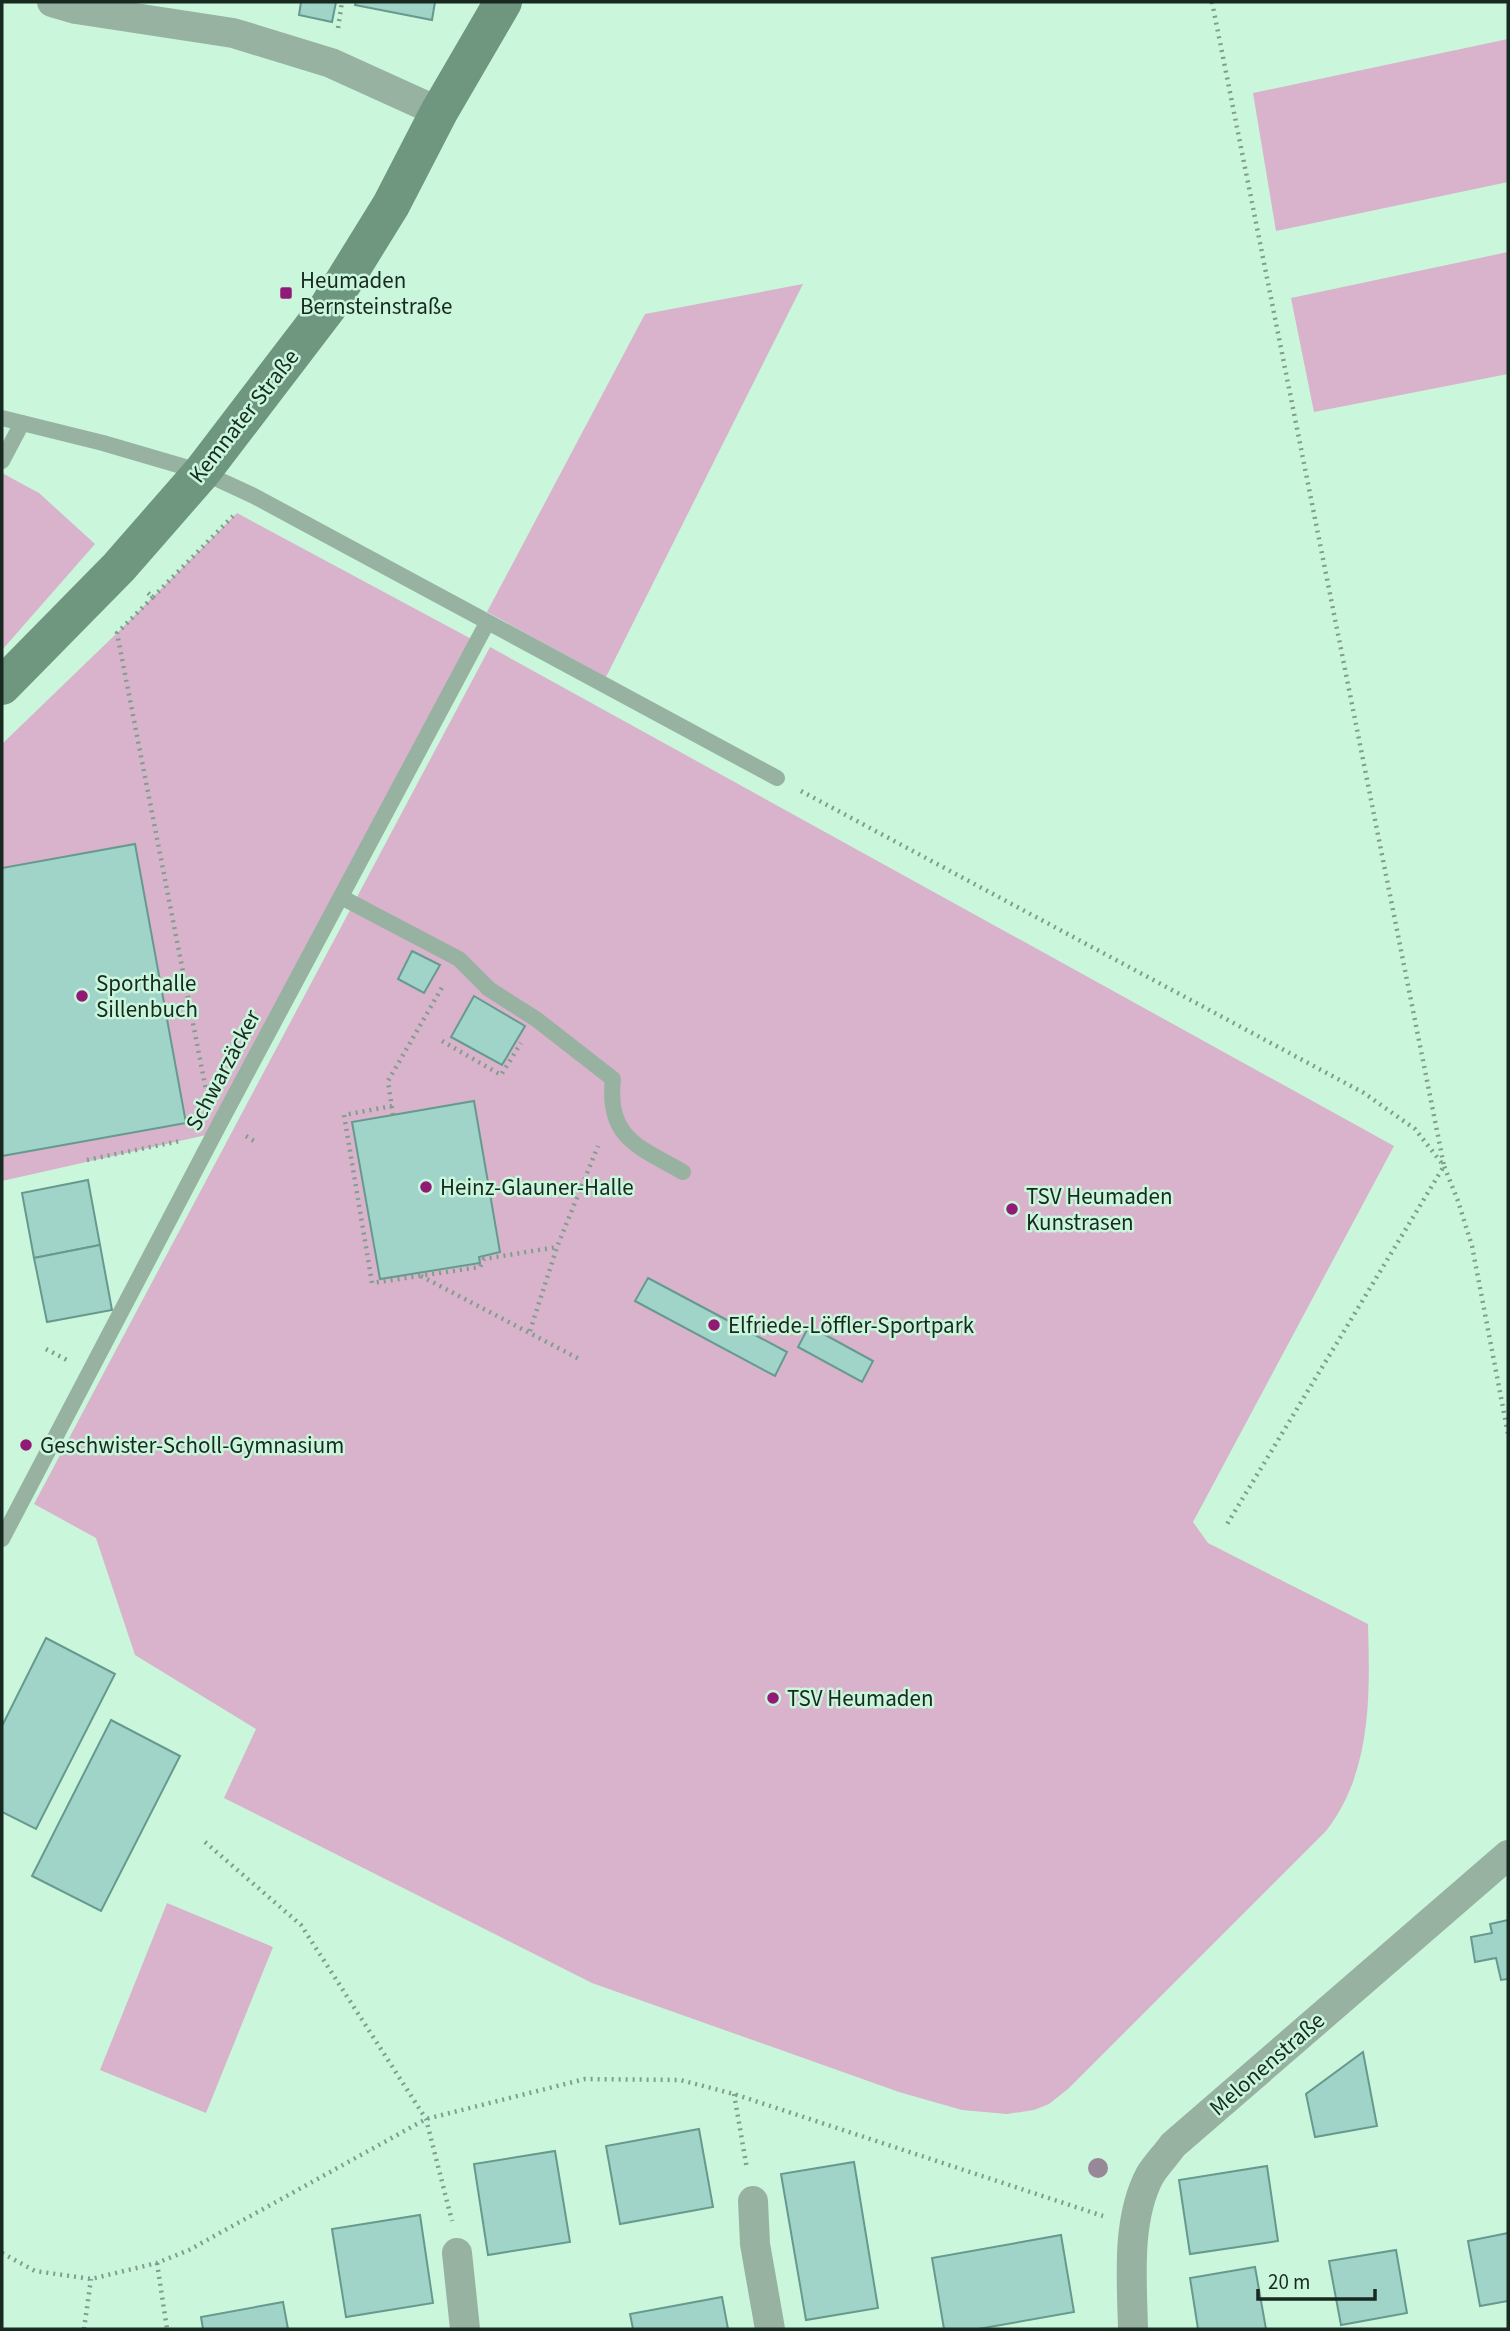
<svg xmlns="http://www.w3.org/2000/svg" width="1510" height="2331" font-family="'Source Sans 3',sans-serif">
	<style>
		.green { fill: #d8b3cb }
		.building { fill: #a0d4c8; stroke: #679a8e; stroke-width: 2 }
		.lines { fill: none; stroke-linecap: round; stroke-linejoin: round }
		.path { stroke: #7f9f8d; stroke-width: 4.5; stroke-dasharray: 2 5; stroke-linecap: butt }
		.lane { stroke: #98b2a2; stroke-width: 16 }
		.street { stroke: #98b2a2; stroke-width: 30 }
		.secondary { stroke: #6f9780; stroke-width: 38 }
		.tree { fill: #988897 }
		.poi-dot { fill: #911a77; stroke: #caf6dc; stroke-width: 2.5 }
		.labels { text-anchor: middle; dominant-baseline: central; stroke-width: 5; stroke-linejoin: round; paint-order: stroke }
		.poi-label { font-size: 23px; fill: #182920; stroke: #caf6dc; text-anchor: start }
		.street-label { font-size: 23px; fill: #182920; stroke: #caf6dc }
	</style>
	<rect width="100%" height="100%" fill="#caf6dc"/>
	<!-- green -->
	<g class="green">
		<polygon points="1508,39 1508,182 1276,231 1253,93"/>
		<polygon points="1508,252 1508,374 1314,412 1291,298"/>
		<polygon points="803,284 606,677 487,612 645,314"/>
		<polygon points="2,473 39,493 95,544 2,650"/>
		<polygon points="237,513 477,642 215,1133 2,1181 2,744 117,633"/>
		<path d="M490 647 1394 1146 1193 1522 1208 1543 1368 1624C1370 1695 1372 1772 1326 1831L1068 2089 1049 2104 1034 2110 1007 2114 962 2110 899 2092 592 1983 224 1798 256 1729 135 1655 96 1538 34 1504Z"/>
		<polygon points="167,1903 273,1947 206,2113 100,2070"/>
	</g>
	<!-- building -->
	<g class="building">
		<polygon points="301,2 336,2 332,22 299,15"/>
		<polygon points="356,2 435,2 432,20 355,5"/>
		<polygon points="135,844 186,1123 2,1156 2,868"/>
		<polygon points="412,951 440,965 424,993 398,979"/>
		<polygon points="474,996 525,1026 502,1065 451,1037"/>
		<polygon points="474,1101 500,1252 479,1257 480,1263 380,1279 352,1122"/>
		<polygon points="88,1180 100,1245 34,1258 22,1193"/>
		<polygon points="100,1245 112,1310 47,1322 34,1258"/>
		<polygon points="648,1278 787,1352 775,1376 635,1301"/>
		<polygon points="809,1326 873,1361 862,1382 798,1347"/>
		<polygon points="46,1638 115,1674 36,1829 2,1812 2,1726"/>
		<polygon points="111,1720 180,1756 101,1911 32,1876"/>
		<polygon points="1508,1920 1508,1979 1501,1980 1496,1958 1475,1962 1471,1937 1492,1933 1490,1924"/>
		<polygon points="1363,2052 1377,2126 1315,2137 1306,2094"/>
		<polygon points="699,2129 713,2207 620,2224 606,2146"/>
		<polygon points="555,2151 570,2242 488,2255 474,2164"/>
		<polygon points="854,2162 878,2308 806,2320 781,2174"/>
		<polygon points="1267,2166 1278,2241 1190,2254 1179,2180"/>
		<polygon points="420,2215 433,2303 346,2317 332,2229"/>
		<polygon points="1508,2233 1508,2301 1480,2306 1468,2241"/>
		<polygon points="1061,2235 1074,2312 978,2329 944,2329 932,2258"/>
		<polygon points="1396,2250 1407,2313 1341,2325 1329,2261"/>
		<polygon points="1255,2267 1266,2329 1198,2329 1190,2278"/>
		<polygon points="722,2297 728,2329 633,2329 630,2314"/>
		<polygon points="283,2302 288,2329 203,2329 201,2317"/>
	</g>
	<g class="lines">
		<!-- path -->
		<g class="path">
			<polyline points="1212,2 1444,1166 1226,1526"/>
			<polyline points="338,28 342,2"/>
			<polyline points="148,593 153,597 117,633 206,1090"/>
			<polyline points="153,597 233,516"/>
			<polyline points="801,791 1364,1093 1415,1129 1444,1166 1458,1201 1472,1246 1508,1434"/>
			<polyline points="442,1041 501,1075 521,1043"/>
			<polyline points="392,1106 344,1115 372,1283 480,1267 484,1259 557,1247"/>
			<polyline points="393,1115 388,1081 444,984"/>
			<polyline points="246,1136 257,1143"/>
			<polyline points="87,1160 180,1141"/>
			<polyline points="421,1276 581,1360"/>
			<polyline points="530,1331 557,1247 598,1146"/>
			<polyline points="46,1349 67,1360"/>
			<polyline points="205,1842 301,1925 426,2119 452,2221"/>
			<polyline points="734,2094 747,2169"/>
			<polyline points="2,2253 35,2271 91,2279 157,2263 189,2250 426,2119 585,2079 680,2080 734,2094 1103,2216"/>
			<polyline points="157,2263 167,2329"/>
			<polyline points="84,2329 91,2279"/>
		</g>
		<!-- lane -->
		<g class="lane">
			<polyline points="2,418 103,443 202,472 254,496 777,778"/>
			<polyline points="2,461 22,423"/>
			<path d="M341 897 459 959 489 989 536 1019 613 1079C606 1138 639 1147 683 1172"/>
			<polyline points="2,1539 220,1123 487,623"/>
		</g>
		<!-- street -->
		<g class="street">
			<polyline points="52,2 76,9 233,33 331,63 439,112"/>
			<polyline points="753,2201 755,2244 770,2329"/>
			<polyline points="457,2253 465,2329"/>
			<path d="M1133 2329C1132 2281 1126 2220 1150 2175 1156 2165 1166 2155 1173 2145L1508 1855"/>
		</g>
		<!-- secondary -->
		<polyline class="secondary" points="2,686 119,567 202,472 328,307 391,205 439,112 503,2"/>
	</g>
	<!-- trees -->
	<circle class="tree" cx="1098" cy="2168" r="10"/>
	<!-- markers -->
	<g class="poi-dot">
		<rect x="279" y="286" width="14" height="14" rx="3.5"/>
		<circle cx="82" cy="996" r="7"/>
		<circle cx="426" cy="1187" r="7"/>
		<circle cx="1012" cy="1209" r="7"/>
		<circle cx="714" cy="1325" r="7"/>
		<circle cx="26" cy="1445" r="7"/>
		<circle cx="773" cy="1698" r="7"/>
	</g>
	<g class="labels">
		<!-- poi labels -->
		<g class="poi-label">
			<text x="300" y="280">Heumaden<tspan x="300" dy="26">Bernsteinstraße</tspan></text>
			<text x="96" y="983">Sporthalle<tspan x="96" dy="26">Sillenbuch</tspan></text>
			<text x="440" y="1187">Heinz-Glauner-Halle</text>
			<text x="1026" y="1196">TSV Heumaden<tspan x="1026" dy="26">Kunstrasen</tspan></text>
			<text x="728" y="1325">Elfriede-Löffler-Sportpark</text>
			<text x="40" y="1445">Geschwister-Scholl-Gymnasium</text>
			<text x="787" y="1698">TSV Heumaden</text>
		</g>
		<!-- street labels -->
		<g class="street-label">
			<text transform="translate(244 416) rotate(-52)">Kemnater Straße</text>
			<text transform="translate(223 1070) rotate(-62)">Schwarzäcker</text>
			<text transform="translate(1267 2064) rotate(-41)">Melonenstraße</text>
		</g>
	</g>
	<!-- border -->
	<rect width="1510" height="2331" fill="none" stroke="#182920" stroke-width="7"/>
	<!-- scale -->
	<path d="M1258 2289v10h117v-10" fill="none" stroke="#182920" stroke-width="3.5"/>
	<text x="1268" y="2289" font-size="21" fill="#182920" stroke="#caf6dc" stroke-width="5" paint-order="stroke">20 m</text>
</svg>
